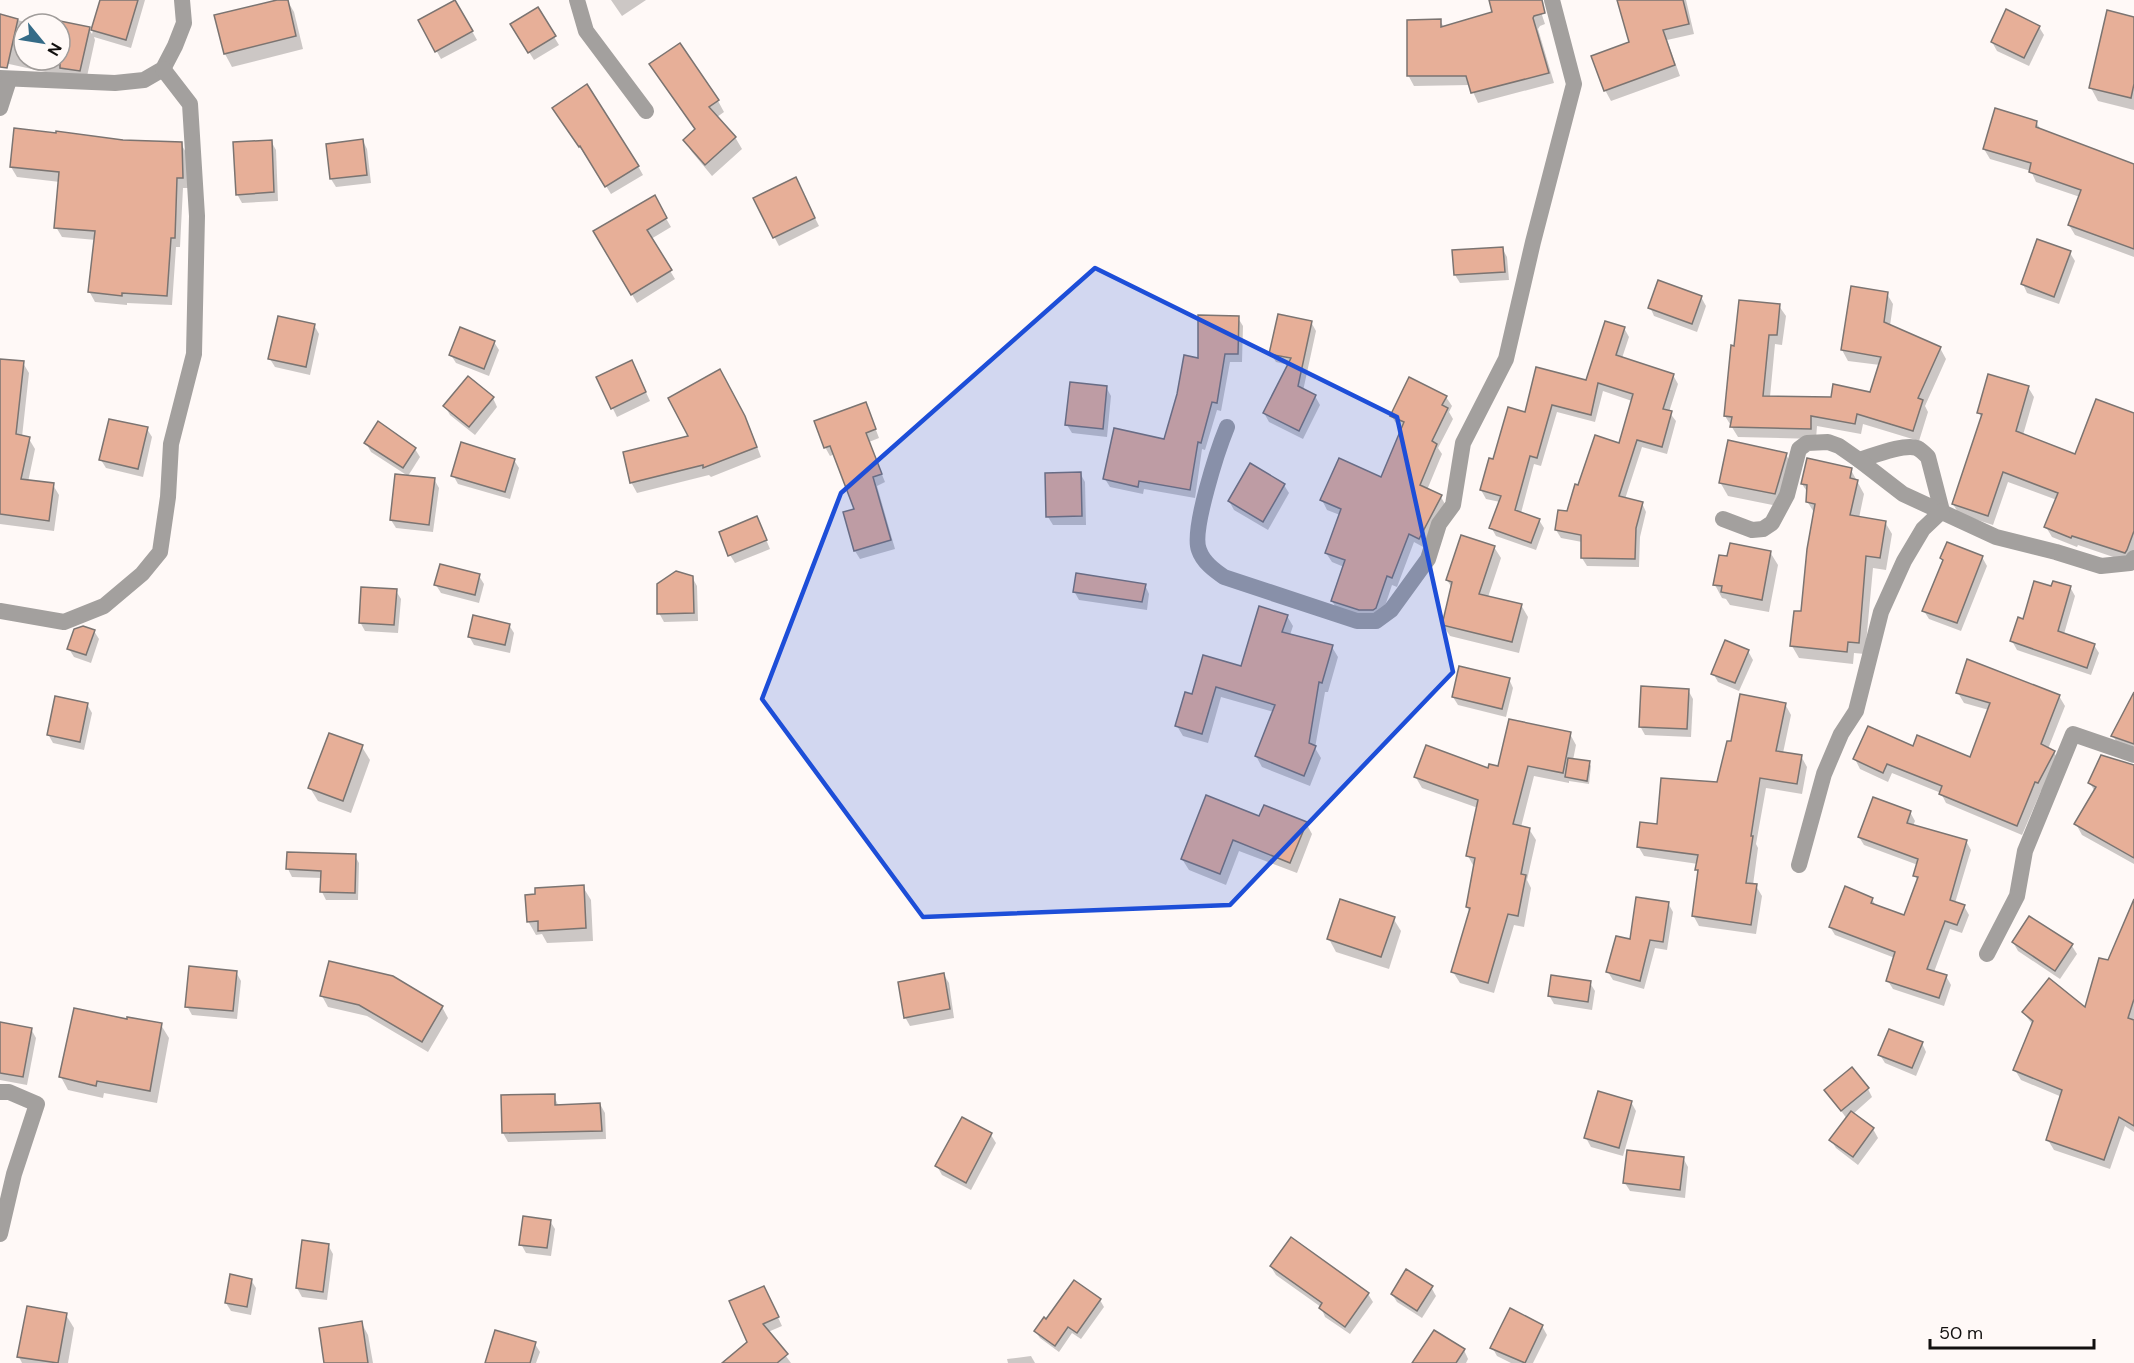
<svg xmlns="http://www.w3.org/2000/svg" width="2134" height="1363" font-family="'DM Sans',sans-serif">
	<style>
		.shadow { fill: #0003 }
		.building { fill: #e7af98; stroke: #7b7471; stroke-width: 1.5 }
		.lines { fill: none; stroke-linecap: round; stroke-linejoin: round }
		.minor { stroke: #a3a09e; stroke-width: 16 }
		.marked { fill: #1d4ed8; fill-opacity: 0.2; stroke: #1d4ed8; stroke-width: 4.5; stroke-linejoin: round }
	</style>
	<rect width="100%" height="100%" fill="#fff9f7"/>
	<!-- shadow -->
	<g class="shadow">
		<polygon points="101,0 145,0 131,48 94,37 95,40 86,81 0,62 0,16 34,24 24,24 24,60 60,60 60,24 40,24 42,19 89,29 92,34"/>
		<polygon points="283,0 287,0 294,12 303,49 232,67 225,54 216,16"/>
		<polygon points="611,0 646,0 622,16"/>
		<polygon points="1490,0 1537,0 1545,24 1540,26 1538,29 1554,83 1478,103 1470,85 1414,86 1408,75 1440,21 1444,27 1494,13"/>
		<polygon points="1618,0 1686,0 1694,34 1667,40 1680,76 1611,101 1605,90 1631,43"/>
		<polygon points="455,1 477,40 441,59 420,21"/>
		<polygon points="537,9 559,45 534,60 512,25"/>
		<polygon points="2134,18 2134,110 2098,101 2091,88"/>
		<polygon points="2039,27 2044,35 2029,66 1997,51 1992,42"/>
		<polygon points="658,76 718,101 724,112 717,117 735,137 742,149 712,176 692,152 685,141 696,130"/>
		<polygon points="559,116 638,166 643,175 611,194 586,154 585,155"/>
		<polygon points="2036,122 2041,130 2128,163 2134,168 2134,257 2075,235 2069,225 2080,197 2036,182 2031,171 1990,159 1984,149"/>
		<polygon points="123,141 181,144 187,154 188,188 183,188 180,247 176,247 172,305 127,303 127,305 95,302 89,291 96,240 62,237 56,227 60,182 17,177 11,167"/>
		<polygon points="271,141 276,150 278,201 242,203 237,194"/>
		<polygon points="363,141 367,149 371,183 336,187 331,179"/>
		<polygon points="800,188 819,226 779,246 755,199"/>
		<polygon points="654,198 671,227 651,239 675,279 637,303 595,232"/>
		<polygon points="1502,248 1507,257 1509,280 1460,283 1455,275"/>
		<polygon points="2070,253 2075,261 2059,304 2027,293 2023,284"/>
		<polygon points="1887,294 1893,304 1890,326 1940,348 1946,359 1925,406 1928,412 1919,441 1863,424 1861,434 1817,426 1816,439 1738,437 1725,416 1732,347 1735,347 1779,306 1786,316 1782,345 1775,344 1770,397 1832,398 1871,394 1880,365 1848,361 1842,350"/>
		<polygon points="1701,297 1706,306 1697,332 1654,316 1650,307"/>
		<polygon points="1238,318 1243,326 1242,362 1230,362 1221,411 1217,410 1205,450 1202,449 1195,498 1144,489 1143,494 1110,487 1105,479 1165,441 1199,359"/>
		<polygon points="1311,322 1316,331 1303,391 1315,396 1320,405 1303,439 1269,422 1264,413 1289,365 1276,362 1271,354"/>
		<polygon points="314,325 319,334 310,375 275,367 270,359"/>
		<polygon points="1624,328 1629,337 1622,358 1673,375 1678,384 1669,412 1676,421 1667,454 1642,447 1625,499 1642,503 1646,512 1640,537 1639,567 1587,566 1582,558 1582,542 1561,538 1556,530 1568,513 1579,487 1620,445 1632,401 1603,391 1595,422 1557,412 1541,466 1534,464 1521,513 1539,520 1544,528 1536,550 1496,536 1491,527 1500,502 1486,499 1481,490 1494,461 1526,414 1587,381"/>
		<polygon points="494,342 499,350 489,376 456,363 451,355"/>
		<polygon points="0,360 23,363 29,373 22,437 29,439 35,449 28,482 53,485 59,495 54,531 0,524"/>
		<polygon points="636,371 650,401 617,417 598,378"/>
		<polygon points="725,382 750,428 761,457 711,477 709,475 637,493 631,482 690,437"/>
		<polygon points="1106,387 1111,396 1107,437 1072,433 1067,425"/>
		<polygon points="2028,387 2034,397 2023,435 2076,456 2134,417 2134,557 2131,563 2078,545 2077,547 2052,537 2046,527 2057,500 2008,482 1993,525 1959,514 1953,504 1982,418 1979,413"/>
		<polygon points="1446,397 1452,406 1449,412 1453,419 1438,448 1442,454 1427,490 1441,497 1446,506 1425,548 1414,542 1397,587 1392,585 1381,618 1338,611 1332,601 1344,567 1332,562 1326,553 1340,515 1327,510 1322,500 1382,479 1403,428 1397,425 1391,415"/>
		<polygon points="493,398 497,407 475,435 450,415 445,406"/>
		<polygon points="866,404 879,438 869,442 885,482 877,486 895,549 860,559 855,551 856,510 835,454 830,456 825,447"/>
		<polygon points="147,429 152,437 143,477 106,468 101,460"/>
		<polygon points="366,443 415,449 420,457 408,476 371,452"/>
		<polygon points="1786,455 1794,468 1783,507 1728,496 1720,482"/>
		<polygon points="514,460 519,468 510,499 458,484 453,475"/>
		<polygon points="1851,470 1864,494 1859,518 1885,522 1892,534 1886,570 1873,568 1865,654 1854,653 1853,664 1799,658 1792,646 1802,613 1815,514 1807,501 1808,493 1802,484"/>
		<polygon points="1080,473 1085,482 1086,525 1053,525 1048,517 1047,474"/>
		<polygon points="434,479 439,488 433,532 396,528 391,520"/>
		<polygon points="1284,485 1289,493 1268,530 1234,510 1229,501"/>
		<polygon points="757,518 770,549 735,563 730,555"/>
		<polygon points="1494,547 1501,558 1488,597 1521,605 1528,617 1519,653 1450,636 1443,625 1452,588 1447,580"/>
		<polygon points="1770,552 1778,565 1769,612 1730,605 1726,599 1722,598 1715,585 1729,558"/>
		<polygon points="1982,557 1987,566 1961,631 1929,619 1924,611 1944,562 1941,558"/>
		<polygon points="479,576 484,584 479,603 441,593 436,585"/>
		<polygon points="692,577 697,586 698,621 664,622 659,613"/>
		<polygon points="1145,585 1149,594 1147,610 1079,600 1074,591"/>
		<polygon points="2070,587 2075,596 2064,634 2094,645 2099,653 2091,675 2017,650 2012,641 2024,621 2052,588"/>
		<polygon points="396,591 401,599 398,633 365,631 360,622"/>
		<polygon points="1287,616 1293,626 1290,635 1332,647 1338,657 1328,692 1325,692 1315,748 1321,758 1310,786 1262,767 1256,756 1274,712 1221,697 1208,743 1183,736 1177,726 1193,696 1242,668"/>
		<polygon points="509,625 514,633 510,653 474,645 469,636"/>
		<polygon points="94,631 99,639 91,663 74,657 69,649"/>
		<polygon points="1748,651 1753,660 1739,691 1718,682 1713,673"/>
		<polygon points="1509,679 1513,688 1506,717 1458,705 1453,697"/>
		<polygon points="1688,690 1693,699 1691,737 1645,735 1640,726"/>
		<polygon points="1958,693 2059,696 2065,706 2048,749 2054,752 2059,762 2044,792 2041,791 2022,835 1946,803 1941,793 1892,773 1888,782 1860,769 1855,759 1913,748 1970,759 1989,710 1964,703"/>
		<polygon points="87,704 92,713 84,750 53,743 48,734"/>
		<polygon points="1785,704 1791,715 1783,753 1801,756 1807,767 1802,794 1766,788 1756,844 1758,848 1753,885 1756,886 1762,896 1756,934 1699,926 1693,915 1699,874 1697,870 1698,864 1644,856 1638,846 1659,826 1719,784 1732,743"/>
		<polygon points="2134,710 2134,752 2119,746 2113,736"/>
		<polygon points="330,734 362,747 370,760 351,813 318,801 310,788"/>
		<polygon points="1570,734 1576,745 1573,760 1589,763 1591,766 1589,784 1569,781 1569,783 1534,776 1521,827 1529,829 1536,840 1527,880 1531,888 1524,927 1514,925 1494,993 1460,983 1453,972 1470,912 1467,907 1474,867 1468,856 1478,808 1422,788 1415,776 1500,768"/>
		<polygon points="2134,767 2134,864 2082,835 2076,824 2095,792 2090,783"/>
		<polygon points="1910,812 1915,821 1913,826 1966,841 1971,850 1955,903 1964,906 1969,915 1962,933 1950,929 1934,972 1946,976 1951,985 1944,1006 1893,989 1888,981 1895,958 1835,935 1830,927 1872,899 1876,906 1905,917 1918,881 1915,876 1918,865 1864,845 1859,837"/>
		<polygon points="1260,818 1306,823 1312,834 1297,873 1239,851 1226,885 1189,870 1182,859"/>
		<polygon points="355,856 359,863 358,900 326,900 322,892 322,878 292,877 288,869"/>
		<polygon points="583,887 591,900 593,941 547,943 542,934 536,935 528,921"/>
		<polygon points="1668,903 1673,912 1667,950 1655,948 1644,989 1613,980 1608,972 1632,941"/>
		<polygon points="2134,904 2134,1132 2125,1126 2110,1169 2054,1150 2048,1140 2062,1097 2021,1080 2015,1070 2033,1025 2023,1012 2085,1009 2109,962"/>
		<polygon points="1393,918 1401,931 1389,969 1336,952 1329,939"/>
		<polygon points="2013,942 2072,946 2077,954 2060,979 2018,951"/>
		<polygon points="236,972 241,981 237,1019 192,1015 187,1006"/>
		<polygon points="944,975 949,983 954,1018 910,1026 905,1017"/>
		<polygon points="1590,983 1595,991 1592,1010 1554,1004 1549,995"/>
		<polygon points="322,996 442,1007 448,1018 428,1052 367,1016 328,1007"/>
		<polygon points="128,1021 161,1025 169,1038 157,1103 104,1093 103,1098 68,1090 61,1077"/>
		<polygon points="0,1023 31,1029 36,1038 27,1085 0,1080"/>
		<polygon points="1922,1043 1926,1052 1916,1076 1885,1063 1880,1055"/>
		<polygon points="1868,1089 1872,1097 1853,1114 1873,1129 1878,1138 1858,1165 1836,1148 1831,1140 1847,1119 1826,1090"/>
		<polygon points="554,1096 559,1107 600,1104 605,1113 606,1139 508,1142 503,1133 502,1097"/>
		<polygon points="1631,1102 1636,1111 1623,1156 1591,1147 1586,1138"/>
		<polygon points="962,1119 991,1135 996,1143 971,1190 942,1175 937,1166"/>
		<polygon points="1683,1158 1688,1167 1685,1198 1630,1191 1625,1183"/>
		<polygon points="550,1221 555,1229 551,1256 526,1253 521,1244"/>
		<polygon points="328,1245 333,1254 327,1300 302,1297 297,1288"/>
		<polygon points="1271,1267 1368,1294 1373,1302 1350,1334 1325,1317 1321,1307 1276,1275"/>
		<polygon points="251,1280 256,1288 251,1315 231,1311 226,1303"/>
		<polygon points="1431,1287 1436,1296 1422,1318 1397,1302 1392,1294"/>
		<polygon points="768,1296 782,1326 768,1332 791,1363 735,1363 749,1342"/>
		<polygon points="1100,1300 1104,1307 1081,1339 1072,1333 1059,1352 1040,1338 1035,1331"/>
		<polygon points="66,1315 74,1328 68,1363 22,1363 19,1357"/>
		<polygon points="361,1322 368,1335 373,1363 326,1363"/>
		<polygon points="1542,1326 1547,1335 1533,1363 1511,1363 1497,1356 1492,1347"/>
		<polygon points="535,1344 540,1352 536,1363 486,1363"/>
		<polygon points="1464,1350 1468,1359 1466,1363 1414,1363"/>
		<polygon points="1031,1356 1035,1363 1008,1363 1007,1359"/>
	</g>
	<!-- building -->
	<g class="building">
		<polygon points="100,0 138,0 126,40 91,30"/>
		<polygon points="277,0 288,0 296,36 224,54 214,15"/>
		<polygon points="455,0 473,31 435,52 418,20"/>
		<polygon points="1489,0 1542,0 1545,13 1534,16 1533,18 1549,73 1471,93 1466,76 1407,76 1407,20 1441,19 1441,27 1492,12"/>
		<polygon points="1617,0 1683,0 1689,24 1663,30 1675,65 1604,91 1591,56 1629,42"/>
		<polygon points="538,7 556,36 528,53 510,24"/>
		<polygon points="2006,9 2040,26 2024,58 1991,42"/>
		<polygon points="2107,10 2134,17 2134,84 2131,98 2089,88"/>
		<polygon points="0,14 18,19 7,68 0,67"/>
		<polygon points="60,21 90,27 80,71 60,68"/>
		<polygon points="680,43 719,100 709,107 736,137 705,165 683,140 695,129 649,64"/>
		<polygon points="587,84 639,166 605,187 580,146 579,147 552,108"/>
		<polygon points="1995,108 2037,121 2036,127 2134,164 2134,249 2068,225 2081,190 2029,172 2031,163 1983,149"/>
		<polygon points="14,128 56,133 56,131 123,140 182,142 183,178 177,178 175,238 171,238 167,296 122,293 122,296 88,292 95,231 54,228 59,172 10,167"/>
		<polygon points="363,139 367,175 330,179 326,144"/>
		<polygon points="272,140 274,192 236,195 233,142"/>
		<polygon points="796,177 815,218 773,238 753,198"/>
		<polygon points="655,195 667,218 647,230 672,270 631,295 593,231"/>
		<polygon points="2037,239 2071,251 2054,297 2021,284"/>
		<polygon points="1503,247 1505,272 1454,275 1452,250"/>
		<polygon points="1658,280 1702,296 1692,324 1648,308"/>
		<polygon points="1851,286 1888,292 1884,322 1941,347 1918,398 1923,400 1913,431 1857,414 1855,424 1811,416 1811,429 1730,427 1732,417 1724,416 1731,345 1734,346 1739,300 1780,304 1777,335 1769,335 1763,396 1831,397 1833,384 1870,392 1881,357 1841,350"/>
		<polygon points="1278,314 1312,321 1298,386 1316,395 1299,431 1263,413 1291,358 1269,354"/>
		<polygon points="1198,315 1239,316 1238,354 1225,354 1217,403 1212,402 1201,443 1198,442 1190,490 1139,481 1138,487 1103,479 1114,428 1164,439 1177,394 1184,355 1198,358"/>
		<polygon points="278,316 315,324 306,367 268,359"/>
		<polygon points="1605,321 1625,327 1616,355 1674,374 1663,409 1672,411 1662,447 1637,440 1619,496 1643,502 1636,528 1635,559 1581,558 1581,535 1555,530 1558,510 1567,511 1575,484 1578,485 1595,435 1619,443 1633,394 1598,383 1591,415 1552,405 1537,458 1530,456 1515,510 1540,519 1531,543 1489,528 1501,496 1480,490 1489,458 1493,459 1508,407 1525,412 1536,367 1586,380"/>
		<polygon points="460,327 495,341 484,369 449,355"/>
		<polygon points="0,359 24,361 16,434 30,437 21,479 54,483 49,521 0,514"/>
		<polygon points="632,360 646,392 611,409 596,377"/>
		<polygon points="720,369 745,416 757,447 703,468 703,465 630,483 623,452 688,436 668,398"/>
		<polygon points="1988,374 2029,386 2016,431 2075,454 2096,399 2134,413 2134,531 2127,550 2125,553 2072,536 2071,538 2044,527 2058,493 2003,472 1988,516 1952,504 1982,414 1977,413"/>
		<polygon points="468,376 494,397 469,427 443,406"/>
		<polygon points="1409,377 1447,396 1442,405 1448,408 1432,441 1437,444 1420,485 1442,495 1419,539 1409,534 1392,578 1387,576 1376,608 1373,610 1359,610 1331,601 1345,560 1325,553 1341,509 1320,500 1339,458 1381,477 1404,422 1390,416"/>
		<polygon points="1070,382 1107,386 1103,429 1065,425"/>
		<polygon points="866,402 876,429 866,433 882,474 873,477 891,540 854,551 843,512 854,509 830,446 824,448 814,421"/>
		<polygon points="109,419 148,427 138,469 99,460"/>
		<polygon points="378,421 416,448 403,468 364,443"/>
		<polygon points="1728,440 1787,453 1775,494 1719,483"/>
		<polygon points="461,442 515,459 505,492 451,476"/>
		<polygon points="1807,458 1852,468 1850,478 1858,480 1850,515 1886,521 1880,558 1866,556 1859,643 1848,642 1847,652 1790,646 1794,611 1801,611 1807,549 1815,504 1806,502 1807,485 1801,484"/>
		<polygon points="1250,463 1285,484 1263,522 1228,501"/>
		<polygon points="1081,472 1082,516 1046,517 1045,473"/>
		<polygon points="395,474 435,478 429,525 390,520"/>
		<polygon points="757,516 767,540 728,556 719,532"/>
		<polygon points="1461,535 1495,546 1479,594 1522,604 1512,642 1442,625 1452,582 1446,580"/>
		<polygon points="1947,542 1983,556 1957,623 1922,611 1943,560 1940,558"/>
		<polygon points="1730,543 1771,551 1762,600 1721,592 1722,586 1713,585 1719,555 1727,556"/>
		<polygon points="440,564 480,574 475,595 434,585"/>
		<polygon points="676,571 693,576 694,613 657,614 657,584"/>
		<polygon points="1076,573 1146,584 1142,602 1073,592"/>
		<polygon points="2034,581 2051,586 2053,581 2071,586 2058,631 2095,644 2087,668 2010,641 2018,617 2023,619"/>
		<polygon points="361,587 397,589 394,625 359,623"/>
		<polygon points="1259,606 1288,615 1282,632 1333,645 1322,683 1319,682 1309,743 1316,746 1304,776 1255,756 1275,705 1216,687 1202,734 1175,726 1185,692 1192,694 1203,655 1241,666"/>
		<polygon points="473,615 510,624 505,645 468,637"/>
		<polygon points="83,626 95,630 86,655 67,649 74,629"/>
		<polygon points="1725,640 1749,650 1735,683 1711,674"/>
		<polygon points="1967,659 2060,695 2041,744 2055,751 2038,783 2035,782 2017,826 1939,794 1942,786 1887,764 1883,773 1853,759 1868,726 1913,746 1917,735 1970,757 1990,703 1956,693"/>
		<polygon points="1459,666 1510,678 1502,709 1452,697"/>
		<polygon points="1641,686 1689,689 1687,729 1639,727"/>
		<polygon points="2134,692 2134,744 2111,736"/>
		<polygon points="1740,694 1786,703 1776,751 1802,755 1797,784 1760,778 1751,836 1753,836 1746,883 1757,884 1751,925 1692,916 1698,870 1695,870 1698,855 1637,847 1640,822 1657,824 1661,778 1717,782 1727,741 1731,741"/>
		<polygon points="55,696 88,703 80,742 47,735"/>
		<polygon points="1509,719 1571,732 1563,773 1528,766 1513,824 1530,828 1521,874 1526,875 1518,916 1508,914 1488,983 1451,972 1470,908 1466,907 1475,858 1466,856 1478,800 1414,777 1426,745 1488,768 1489,764 1498,766"/>
		<polygon points="329,733 363,745 343,801 308,788"/>
		<polygon points="2101,755 2134,765 2134,858 2074,824 2096,787 2088,783"/>
		<polygon points="1568,758 1590,761 1587,781 1565,777"/>
		<polygon points="1206,795 1259,816 1264,805 1307,822 1290,863 1233,840 1220,874 1181,859"/>
		<polygon points="1873,797 1911,811 1907,823 1967,840 1950,900 1965,905 1957,925 1945,921 1927,969 1947,975 1939,998 1886,981 1895,952 1829,927 1845,886 1873,898 1871,903 1904,915 1918,877 1913,876 1918,859 1858,837"/>
		<polygon points="287,852 356,854 355,893 320,892 321,871 286,869"/>
		<polygon points="584,885 586,928 538,931 538,921 527,922 525,895 535,894 535,888"/>
		<polygon points="1636,897 1669,902 1663,942 1650,940 1640,981 1606,972 1616,936 1630,939"/>
		<polygon points="1340,899 1395,917 1381,957 1327,939"/>
		<polygon points="2134,899 2134,999 2128,1018 2134,1020 2134,1126 2119,1117 2104,1160 2046,1140 2062,1090 2013,1070 2033,1021 2022,1012 2049,978 2085,1007 2099,958 2108,960"/>
		<polygon points="2029,916 2073,944 2055,971 2012,942"/>
		<polygon points="329,961 393,976 443,1006 422,1042 359,1005 320,996"/>
		<polygon points="189,966 237,971 233,1011 185,1007"/>
		<polygon points="944,973 950,1009 904,1018 898,982"/>
		<polygon points="1551,975 1591,981 1588,1002 1548,996"/>
		<polygon points="74,1008 127,1019 127,1017 162,1023 150,1091 97,1081 96,1086 59,1077"/>
		<polygon points="0,1022 32,1028 23,1077 0,1073"/>
		<polygon points="1889,1029 1923,1042 1912,1068 1878,1055"/>
		<polygon points="1852,1067 1869,1088 1841,1111 1824,1090"/>
		<polygon points="1598,1091 1632,1101 1619,1148 1584,1138"/>
		<polygon points="555,1094 555,1105 600,1103 602,1131 502,1133 501,1095"/>
		<polygon points="1851,1111 1874,1128 1853,1157 1829,1140"/>
		<polygon points="962,1117 992,1133 966,1183 935,1166"/>
		<polygon points="1627,1150 1684,1157 1680,1190 1623,1183"/>
		<polygon points="523,1216 551,1220 547,1248 519,1245"/>
		<polygon points="1291,1237 1369,1293 1345,1327 1319,1308 1322,1303 1270,1266"/>
		<polygon points="302,1240 329,1244 323,1292 296,1288"/>
		<polygon points="1406,1269 1433,1286 1417,1311 1391,1294"/>
		<polygon points="230,1274 252,1279 247,1307 225,1303"/>
		<polygon points="1074,1280 1101,1299 1077,1333 1068,1327 1055,1346 1034,1331 1044,1317 1046,1319"/>
		<polygon points="764,1286 779,1317 763,1324 788,1354 777,1363 722,1363 747,1342 729,1301"/>
		<polygon points="27,1306 67,1313 58,1363 17,1357"/>
		<polygon points="1510,1308 1543,1325 1525,1363 1490,1348"/>
		<polygon points="362,1321 368,1363 324,1363 319,1328"/>
		<polygon points="495,1330 536,1342 530,1363 485,1363"/>
		<polygon points="1434,1330 1465,1349 1456,1363 1412,1363"/>
	</g>
	<g class="lines">
		<!-- minor -->
		<g class="minor">
			<polyline points="577,0 586,31 646,111"/>
			<polyline points="0,78 115,83 144,80 163,69 175,46 184,23 182,0"/>
			<polyline points="0,108 9,80"/>
			<path d="M1227 427C1218 449 1191 531 1199 550 1203 562 1214 570 1224 577L1357 621H1376L1391 610 1428 559 1439 524 1453 505 1463 443 1506 359 1533 242 1574 84 1552 0"/>
			<path d="M1859 460C1873 456 1904 443 1917 448 1921 450 1925 454 1928 457L1942 511"/>
			<polyline points="1723,519 1752,530 1763,529 1772,523 1787,495 1799,449 1807,443 1828,442 1839,446 1859,460 1903,494 1996,537 2056,552 2101,566 2130,563 2134,558"/>
			<polyline points="0,611 64,622 104,606 142,574 160,552 168,497 171,444 194,354 197,216 190,104 163,69"/>
			<polyline points="1799,865 1824,774 1841,734 1856,711 1881,612 1904,561 1923,529 1942,511"/>
			<polyline points="1987,954 2017,896 2025,851 2073,734 2134,755"/>
			<polyline points="0,1092 9,1092 37,1104 14,1174 0,1234"/>
		</g>
	</g>
	<!-- marked area -->
	<path class="marked" d="M1095 268 1397 417 1453 672 1230 905 923 917 762 699 841 493Z"/>
	<!-- north arrow -->
	<g transform="translate(42 42) rotate(120)"><circle r="28" fill="#fff9f7" stroke="#a09c9a" stroke-width="1.5"/>
	<path d="M0-4.5L10 22L0 15L-10 22Z" fill="#356b87"/>
	<text y="-9" font-size="16" font-weight="bold" text-anchor="middle" fill="#12100f">N</text>
	</g>
	<!-- scale -->
	<path d="M1930 1339v9h164v-9" fill="none" stroke="#12100f" stroke-width="3"/>
	<text x="1939" y="1339" font-size="18" fill="#12100f" stroke="#fff9f7" stroke-width="4.5" paint-order="stroke">50 m</text>
</svg>
